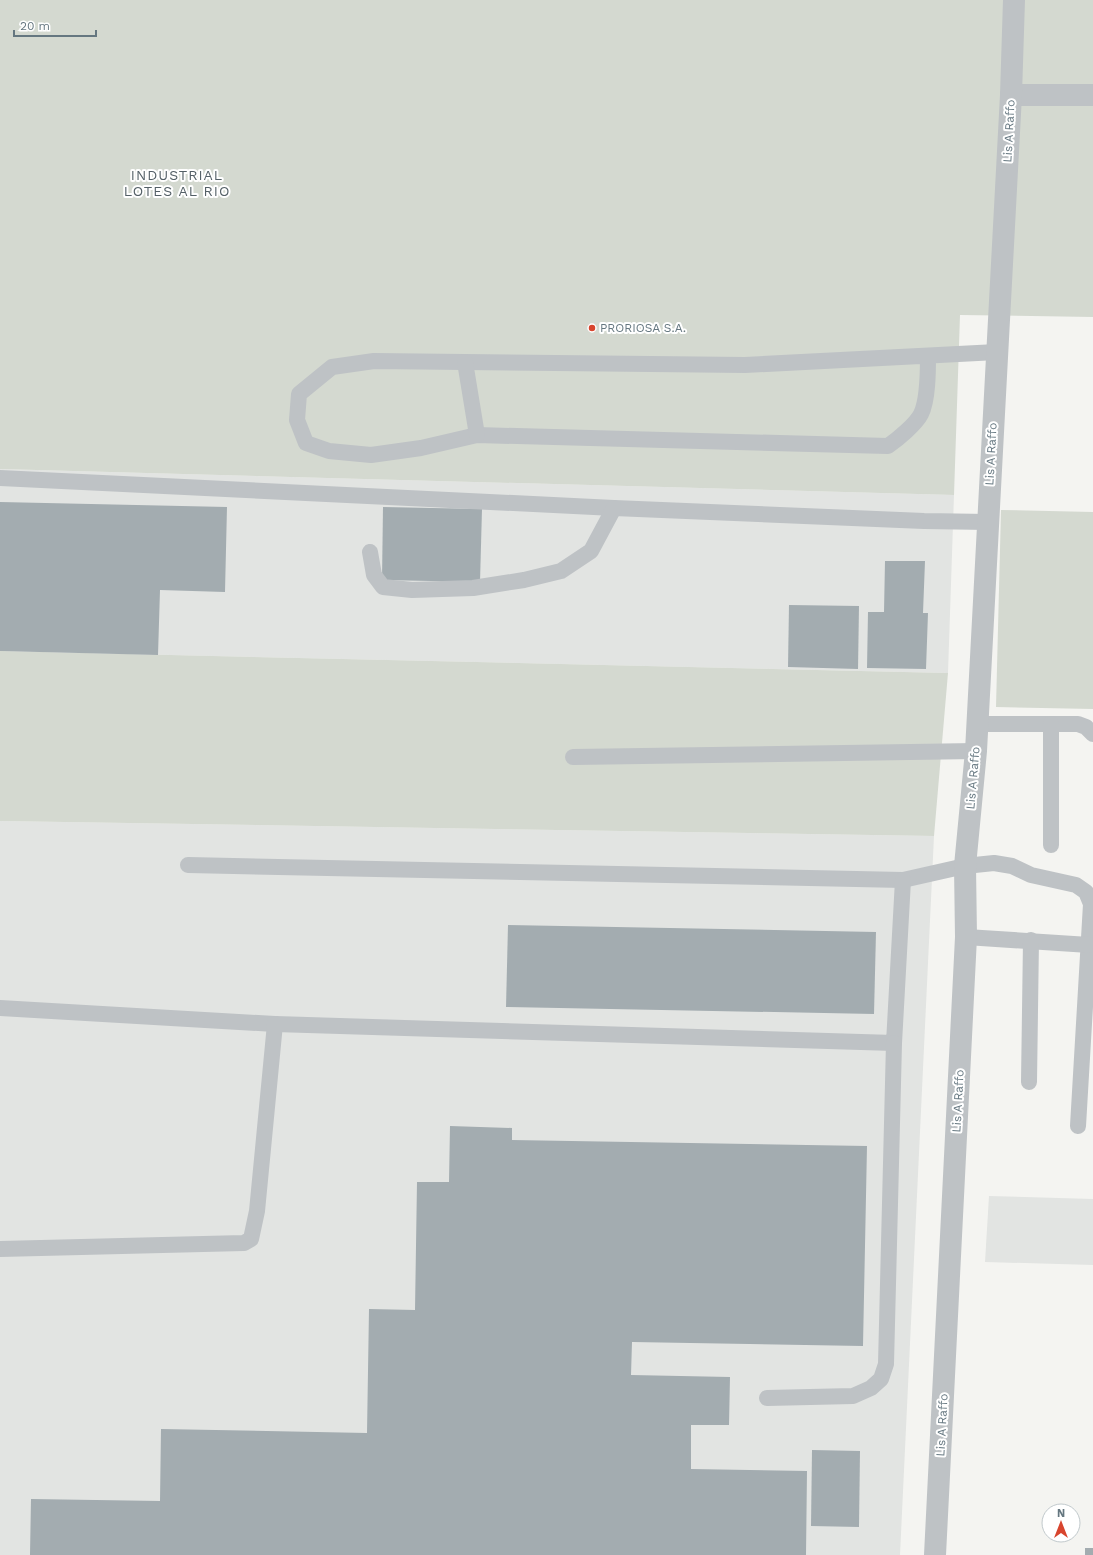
<svg xmlns="http://www.w3.org/2000/svg" width="1093" height="1555" font-family="'Work Sans',sans-serif">
	<style>
		.built { fill: #e2e4e2 }
		.green { fill: #d4d9d0 }
		.building { fill: #a3acb0 }
		.lines { fill: none; stroke-linecap: round; stroke-linejoin: round }
		.service { stroke: #bec2c5; stroke-width: 16 }
		.minor { stroke: #bec2c5; stroke-width: 22 }
		.poi-dot { fill: #d8452e; stroke: #fff; stroke-width: 1.5 }
		.labels { text-anchor: middle; dominant-baseline: central; stroke-width: 4; stroke-linejoin: round; paint-order: stroke }
		.street-label { font-size: 12px; fill: #657780; stroke: #fff }
		.poi-label { font-size: 12px; fill: #657780; stroke: #fff; text-anchor: start }
		.quarter-label { font-size: 14px; letter-spacing: 1px; fill: #535f66; stroke: #fff }
	</style>
	<rect width="100%" height="100%" fill="#f4f4f1"/>
	<!-- built -->
	<g class="built">
		<polygon points="0,469 954,495 948,673 0,651"/>
		<polygon points="0,821 934,836 900,1555 0,1555"/>
		<polygon points="989,1196 1093,1199 1093,1265 985,1262"/>
	</g>
	<!-- green -->
	<g class="green">
		<polygon points="0,0 1093,0 1093,317 960,315 954,495 0,469"/>
		<polygon points="1001,510 1093,512 1093,709 996,707"/>
		<polygon points="0,651 948,673 934,836 0,821"/>
	</g>
	<!-- building -->
	<g class="building">
		<polygon points="0,502 227,507 225,592 160,590 158,655 0,651"/>
		<polygon points="383,507 482,509 480,582 382,580"/>
		<polygon points="885,561 925,561 923,613 928,613 926,669 867,668 868,612 884,612"/>
		<polygon points="789,605 859,606 858,669 788,667"/>
		<polygon points="508,925 876,932 874,1014 506,1007"/>
		<polygon points="450,1126 512,1128 512,1140 867,1146 863,1346 632,1342 631,1375 730,1377 729,1425 691,1425 691,1469 807,1471 806,1555 30,1555 31,1499 160,1501 161,1429 367,1433 369,1309 415,1310 417,1182 449,1182"/>
		<polygon points="812,1450 860,1451 859,1527 811,1526"/>
		<rect x="1085" y="1548" width="8" height="7"/>
	</g>
	<g class="lines">
		<!-- service -->
		<g class="service">
			<path d="M928 356C928 371 928 400 921 414 916 424 898 439 888 446L477 435 421 448 371 455 329 451 306 443 297 420 299 394 332 367 374 361 745 365 997 352"/>
			<polyline points="465,362 477,435"/>
			<polyline points="0,478 614,508 924,521 988,522"/>
			<polyline points="370,552 374,575 383,587 412,590 473,588 524,580 561,571 591,551 614,508"/>
			<polyline points="977,724 1078,724 1086,727 1093,734"/>
			<polyline points="1051,724 1051,845"/>
			<polyline points="573,757 976,751"/>
			<polyline points="188,865 903,880 965,866 994,863 1012,866 1031,875 1076,885 1086,892 1091,904 1078,1126"/>
			<polyline points="966,937 1089,945"/>
			<polyline points="0,1008 275,1024"/>
			<polyline points="1029,1082 1031,940"/>
			<polyline points="0,1249 244,1243 251,1239 257,1211 275,1024 894,1043 903,880"/>
			<polyline points="767,1398 853,1396 871,1388 881,1379 886,1364 894,1043"/>
		</g>
		<!-- minor -->
		<g class="minor">
			<polyline points="1011,95 1093,95"/>
			<polyline points="935,1555 966,937 965,866 976,751 1011,95 1014,0"/>
		</g>
	</g>
	<!-- markers -->
	<circle class="poi-dot" cx="592" cy="328" r="4"/>
	<g class="labels">
		<!-- street labels -->
		<g class="street-label">
			<text transform="translate(1009 131) rotate(-87)">Lis A Raffo</text>
			<text transform="translate(991 454) rotate(-87)">Lis A Raffo</text>
			<text transform="translate(973 778) rotate(-85)">Lis A Raffo</text>
			<text transform="translate(958 1101) rotate(-87)">Lis A Raffo</text>
			<text transform="translate(942 1425) rotate(-87)">Lis A Raffo</text>
		</g>
		<!-- poi labels -->
		<g class="poi-label">
			<text x="600" y="328">PRORIOSA S.A.</text>
		</g>
		<!-- quarter labels -->
		<g class="quarter-label">
			<text x="177" y="175">INDUSTRIAL<tspan x="177" dy="16">LOTES AL RIO</tspan></text>
		</g>
	</g>
	<!-- north arrow -->
	<g transform="translate(1061 1523)"><circle r="19" fill="#ffffff" stroke="#c1c9cc"/>
	<path d="M0-3L7 15L0 10L-7 15Z" fill="#d8452e"/>
	<text y="-6" font-size="11" font-weight="bold" text-anchor="middle" fill="#657780">N</text>
	</g>
	<!-- scale -->
	<path d="M14 30v6h82v-6" fill="none" stroke="#657780" stroke-width="2"/>
	<text x="20" y="30" font-size="12" fill="#657780" stroke="#ffffff" stroke-width="3" paint-order="stroke">20 m</text>
</svg>
